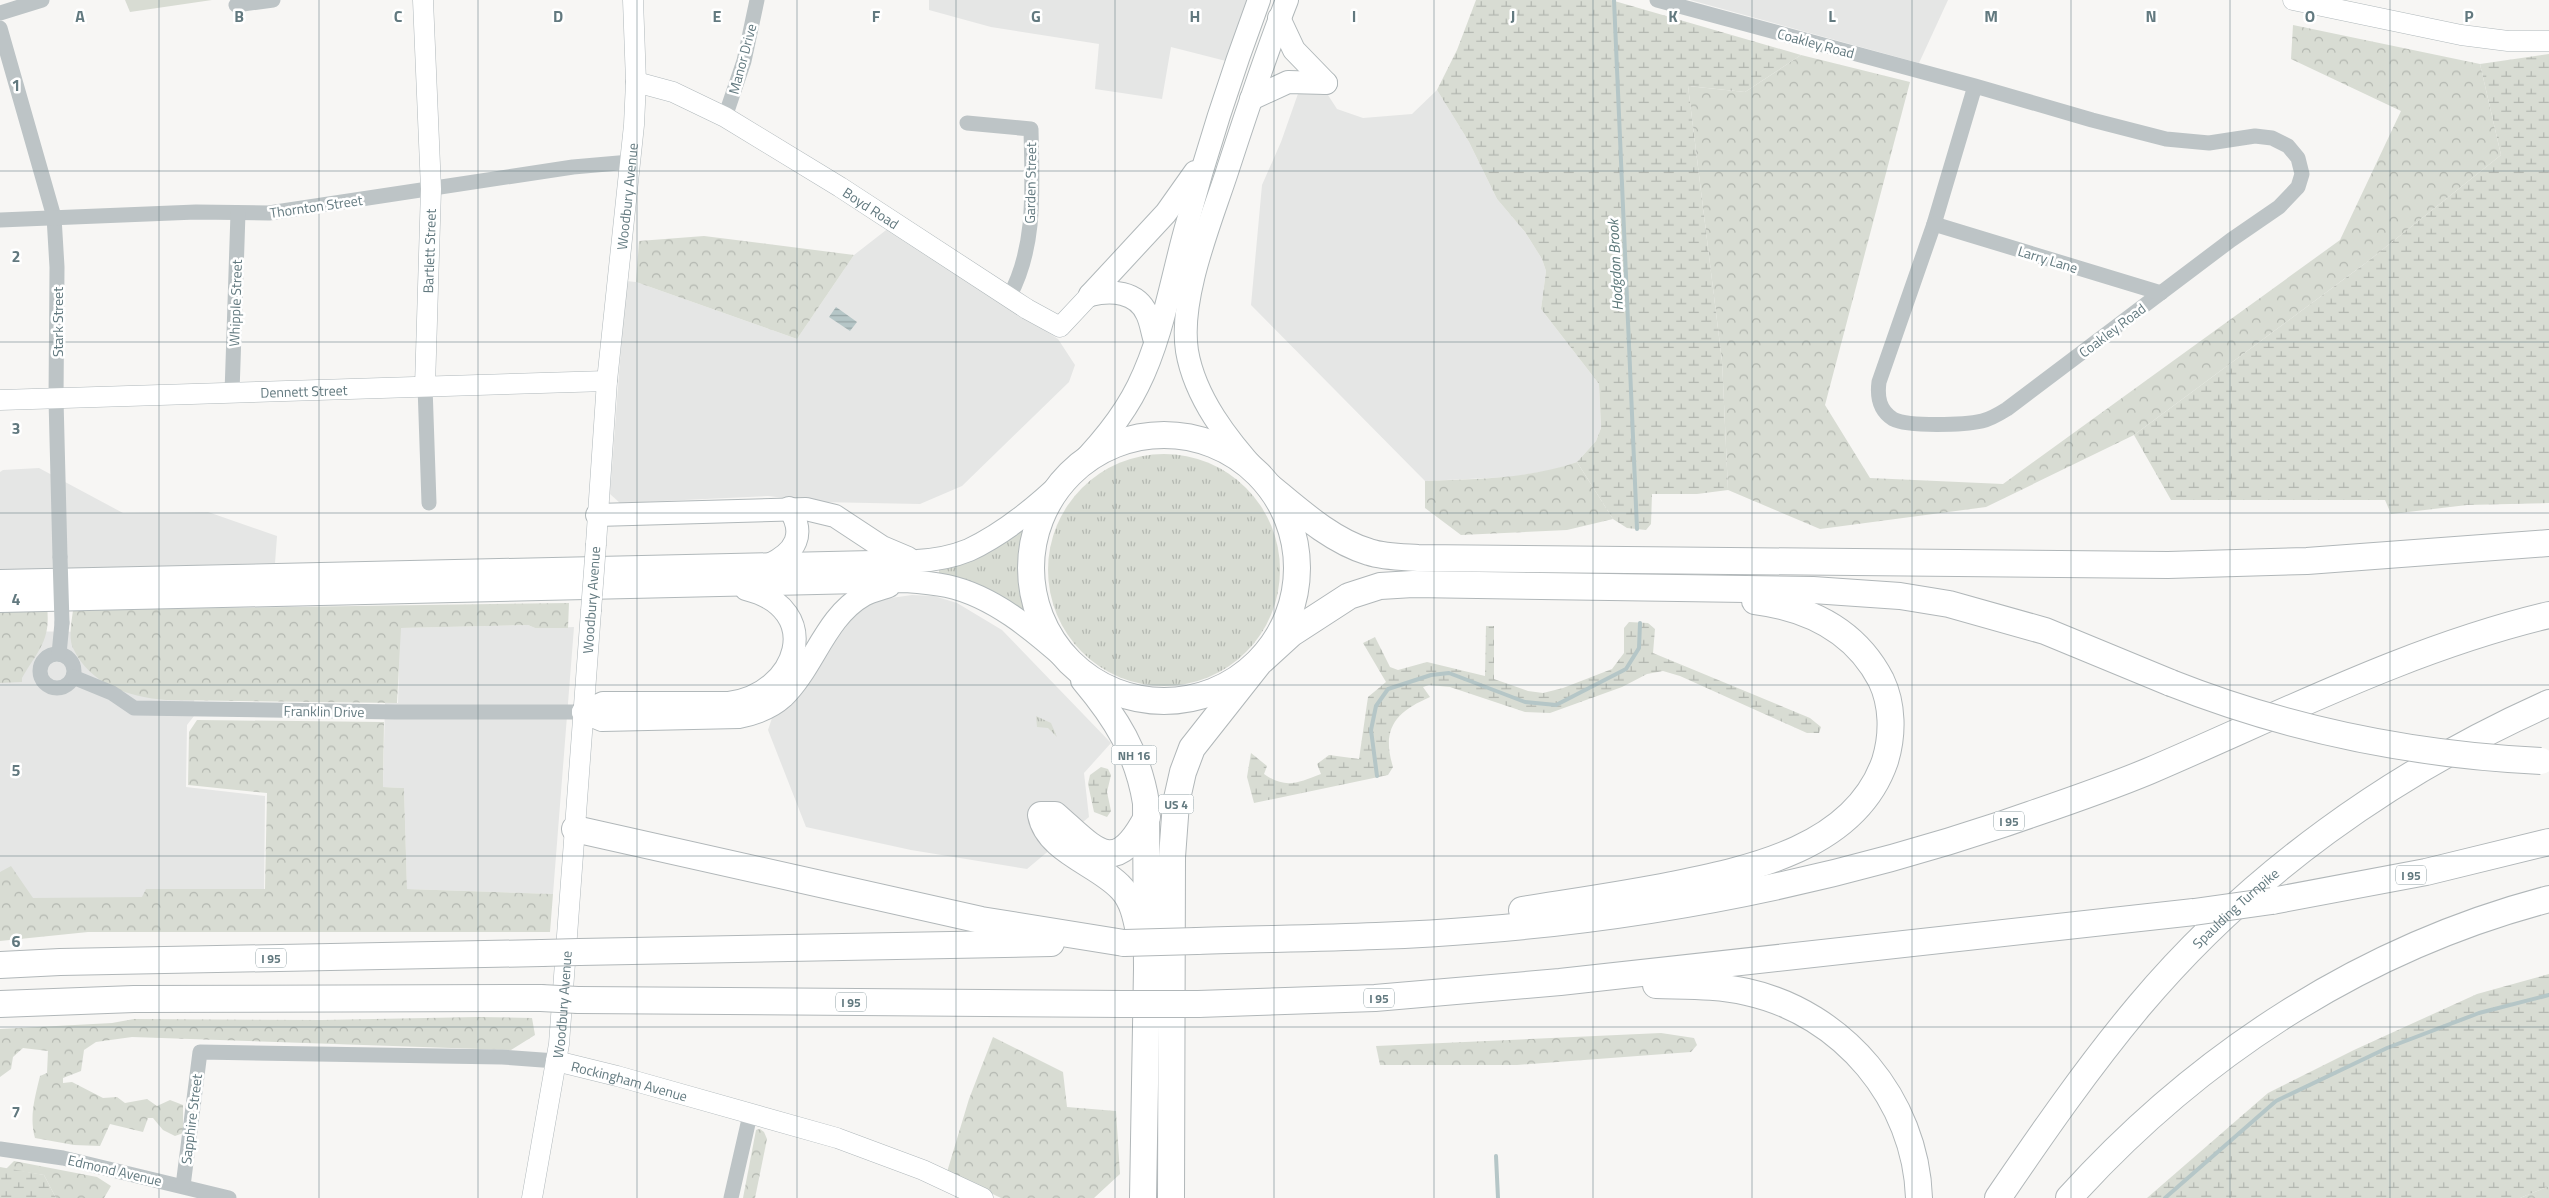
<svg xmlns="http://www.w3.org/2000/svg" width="2549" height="1198" font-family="'Titillium Web',sans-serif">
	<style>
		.built { fill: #e5e6e5 }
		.grass { fill: url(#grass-tufts) }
		.forest { fill: url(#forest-crowns) }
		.wetland { fill: url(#wetland-marsh) }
		.park { fill: #d8dcd3 }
		.water { fill: url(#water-rules) }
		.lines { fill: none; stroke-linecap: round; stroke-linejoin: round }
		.stream { stroke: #b5c6c7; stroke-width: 4 }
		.secondary-casing { stroke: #b0b8bb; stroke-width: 21 }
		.primary-casing { stroke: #b1b8ba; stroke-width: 24 }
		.highway-casing { stroke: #b1b7b9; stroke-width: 28 }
		.street { stroke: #bdc4c6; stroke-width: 15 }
		.secondary { stroke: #fff; stroke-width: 20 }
		.primary { stroke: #fff; stroke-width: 22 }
		.highway { stroke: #fff; stroke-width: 26 }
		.secondary-bridge-casing { stroke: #b0b8bb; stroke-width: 21; stroke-linecap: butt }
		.highway-bridge-casing { stroke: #b1b7b9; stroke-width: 28; stroke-linecap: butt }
		.street-bridge { stroke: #bdc4c6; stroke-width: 15 }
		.secondary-bridge { stroke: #fff; stroke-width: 20 }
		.highway-bridge { stroke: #fff; stroke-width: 26 }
		.grid { fill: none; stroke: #62797f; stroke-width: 1; stroke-opacity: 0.55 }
		.labels { text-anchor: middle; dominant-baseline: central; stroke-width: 5; stroke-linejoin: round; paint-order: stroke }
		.shield { fill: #fff; stroke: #91a1a5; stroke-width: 1 }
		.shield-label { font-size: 12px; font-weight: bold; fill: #62797f }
		.street-label { font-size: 14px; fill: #62797f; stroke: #fff }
		.water-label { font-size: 15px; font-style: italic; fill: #5c787a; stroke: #fff }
		.grid-label { font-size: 16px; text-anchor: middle; font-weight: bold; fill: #62797f; stroke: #fff; stroke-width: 5; stroke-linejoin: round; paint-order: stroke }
	</style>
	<defs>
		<pattern id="grass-tufts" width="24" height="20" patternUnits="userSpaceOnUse" patternTransform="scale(1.25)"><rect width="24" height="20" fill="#d8dcd3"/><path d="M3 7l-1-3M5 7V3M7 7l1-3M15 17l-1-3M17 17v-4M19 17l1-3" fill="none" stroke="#b3b7b0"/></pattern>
		<pattern id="forest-crowns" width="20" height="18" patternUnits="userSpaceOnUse" patternTransform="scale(1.25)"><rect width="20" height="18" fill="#d8dcd3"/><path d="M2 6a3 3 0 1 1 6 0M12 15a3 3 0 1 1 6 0" fill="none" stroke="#b3b7b0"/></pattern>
		<pattern id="wetland-marsh" width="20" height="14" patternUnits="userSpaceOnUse" patternTransform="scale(1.25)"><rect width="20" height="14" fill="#d8dcd3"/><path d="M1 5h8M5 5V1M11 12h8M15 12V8" fill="none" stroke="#b3b7b0"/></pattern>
		<pattern id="water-rules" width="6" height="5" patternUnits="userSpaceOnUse" patternTransform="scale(1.25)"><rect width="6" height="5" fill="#b5c6c7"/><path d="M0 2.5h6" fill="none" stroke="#97a6a7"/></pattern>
	</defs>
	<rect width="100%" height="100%" fill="#f7f6f4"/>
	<!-- built -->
	<g class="built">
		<polygon points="929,0 1248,0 1226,61 1171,47 1162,99 1095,89 1099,44 991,27 929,10"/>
		<polygon points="1690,0 1948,0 1919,63"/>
		<polygon points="1300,88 1326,92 1337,109 1363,118 1412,114 1437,90 1469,142 1497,199 1525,232 1542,259 1546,271 1541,309 1599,384 1601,428 1596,441 1577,462 1553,470 1511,477 1425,481 1251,305 1262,185 1281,142"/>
		<polygon points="890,227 1058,339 1075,365 1069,382 962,486 920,504 819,502 768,496 620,503 610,494 626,281 636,282 797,339 854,255"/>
		<polygon points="39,468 123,513 208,512 277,536 275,563 0,570 0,472 3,470"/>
		<polygon points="912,595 934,596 957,603 1002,630 1111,743 1084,773 1089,817 1027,869 911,850 806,827 768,730 773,715 863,602"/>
		<polygon points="528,625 535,628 574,627 553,894 407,889 404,788 383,787 385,703 398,703 400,628"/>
		<polygon points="0,631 195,633 194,716 187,725 186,787 265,796 264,896 0,903"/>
	</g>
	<!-- grass -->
	<g class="grass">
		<circle cx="1164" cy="570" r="116"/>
		<polygon points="1021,529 1024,532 1019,572 1024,613 939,574 939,567"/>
		<polygon points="1036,716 1051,723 1057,737 1048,728 1037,727"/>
	</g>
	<!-- forest -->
	<g class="forest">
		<polygon points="2293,25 2480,64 2501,155 2367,262 2134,435 1986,507 1820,529 1728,490 1722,361 1688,86 1745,92 1801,55 1910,82 1825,405 1870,478 2003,484 2340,240 2401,111 2291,59"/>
		<polygon points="704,236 854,255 797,339 636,282 639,241"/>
		<path d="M1577 462 1613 519 1567 530 1461 535 1425 508V481C1477 479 1528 479 1577 462Z"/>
		<path d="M569 603 568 628H535L528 625 401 628 397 703 166 700C129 697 90 685 73 648 68 638 72 620 73 610Z"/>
		<path d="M47 607C51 641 38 650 22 678V682L0 683V609Z"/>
		<polygon points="197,720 384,722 383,787 404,788 407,889 553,894 550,932 88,932 0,941 0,872 11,866 33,898 142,897 146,889 265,889 267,793 188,785 189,732"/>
		<path d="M478 1017 532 1018 535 1035 511 1050 132 1037 96 1042 84 1050 81 1071 63 1078V1083L72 1082 103 1098 117 1097 125 1103 147 1099 157 1106 170 1100 183 1105V1133L175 1136 163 1130 153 1118H148L143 1132 110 1124 100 1146 74 1145 35 1138C29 1117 35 1097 40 1076L47 1073 48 1051 23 1048 13 1057 11 1069 0 1077V1029L112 1023 134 1019 322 1020Z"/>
		<polygon points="1661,1033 1694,1038 1697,1045 1691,1052 1517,1065 1380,1065 1376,1046"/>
		<polygon points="993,1037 1063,1072 1067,1107 1116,1111 1120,1174 1094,1198 1001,1198 947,1172 969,1099"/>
		<polygon points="760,1129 764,1132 767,1139 755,1198 743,1198 756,1130"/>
		<polygon points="14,1161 97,1177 111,1186 104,1198 56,1198 44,1175 6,1169"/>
		<polygon points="2549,1186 2549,1198 2520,1198"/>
	</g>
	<!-- wetland -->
	<g class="wetland">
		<polygon points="1476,0 1611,0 1801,55 1745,92 1688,86 1722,361 1728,490 1697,494 1652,494 1651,524 1646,530 1627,528 1613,519 1577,462 1596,441 1601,428 1599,384 1541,309 1546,271 1542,259 1525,232 1497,199 1469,142 1437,90 1457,50"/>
		<polygon points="2549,54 2549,503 2467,505 2391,514 2385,500 2171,500 2134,435 2367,262 2501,155 2480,64"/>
		<path d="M1629 622 1648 623 1655 629 1653 653 1810 718 1821 727 1819 733H1807L1680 676 1663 671 1647 674 1622 687 1550 713 1525 712 1450 687 1429 685 1423 687 1430 697C1396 712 1381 728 1393 767L1388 775 1254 803 1247 777 1251 753 1267 766 1264 774C1285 789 1298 783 1321 774L1317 764 1329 755 1359 759 1368 697 1386 682 1363 643 1375 637 1390 667 1398 670 1427 662 1485 676 1486 626H1494V679L1528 691 1543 693 1563 688 1612 669 1624 653V628Z"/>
		<polygon points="1101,767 1108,769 1111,775 1107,792 1111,811 1107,817 1094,812 1088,784 1090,775"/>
		<polygon points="2549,974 2549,1186 2520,1198 2147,1198 2268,1093 2354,1050 2477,994"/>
		<polygon points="0,1167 44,1175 56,1198 0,1198"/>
	</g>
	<!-- park -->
	<polygon class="park" points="125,0 212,0 130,12"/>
	<!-- water -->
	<polygon class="water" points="836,307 857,322 850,331 829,317"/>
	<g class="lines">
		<!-- stream -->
		<g class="stream">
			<polyline points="1614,0 1637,529"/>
			<polyline points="1377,776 1371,730 1376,706 1388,689 1431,675 1449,673 1525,702 1556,705 1626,669 1639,648 1640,623"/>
			<polyline points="1496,1156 1498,1198"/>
			<polyline points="2165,1198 2276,1101 2387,1048 2479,1013 2549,995"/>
		</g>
		<defs>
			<g id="secondary">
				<polyline points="423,0 431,189 425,386"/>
				<polyline points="2293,0 2461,35 2508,41 2549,41"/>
				<path id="s1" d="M636 82 673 92 725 117 840 187 1027 309 1060 327 1090 295"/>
				<path id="s2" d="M0 400 607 381"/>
				<path id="s3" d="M596 544 607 381 634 125 636 82 633 0"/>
				<path id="s4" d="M556 1061 617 1076 837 1138 923 1170 983 1198"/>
				<path id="s5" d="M532 1198 559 1044 591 611"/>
			</g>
			<g id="primary">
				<polyline points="1279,18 1294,50 1326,83"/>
				<polyline points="1251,99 1288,82 1326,83"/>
				<polyline points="1090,295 1166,213 1195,172"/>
				<path d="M1090 295C1111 290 1137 291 1147 314 1151 322 1152 332 1155 341"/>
				<path d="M1259 474C1228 440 1195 398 1187 351 1179 299 1209 226 1226 175 1245 117 1264 58 1287 0"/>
				<polyline points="597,515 806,509 835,516 882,547 908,558"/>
				<path d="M769 565C796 552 806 534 789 508"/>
				<path d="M0 581 917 561C935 560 952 557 969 550 1028 522 1109 445 1138 386 1162 338 1171 282 1185 231 1206 153 1231 75 1259 0"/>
				<path d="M0 601 905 581C919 582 933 583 947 586 993 596 1033 630 1067 660"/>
				<path d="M583 712 602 720 739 717C754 714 771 708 783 697 814 667 825 617 864 595 871 591 881 589 889 586"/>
				<path d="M583 712 603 703H729C798 694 826 609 746 589"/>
			</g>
			<g id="highway">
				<circle cx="1164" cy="568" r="133"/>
				<path d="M1270 487C1299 511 1332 541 1369 552 1384 557 1402 557 1418 558L2168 565 2307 561 2549 543"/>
				<path d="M1084 680C1116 718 1138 753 1146 803L1147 969 1143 1198"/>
				<polyline points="575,829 981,920 1124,943"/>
				<polyline points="2272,901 2426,872 2549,842"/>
				<path d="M1522 910C1572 902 1622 895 1672 885 1750 869 1855 848 1885 761 1893 735 1893 705 1881 680 1855 630 1809 608 1755 601"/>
				<path d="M1139 932C1136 917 1133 901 1122 889 1100 864 1048 851 1041 815H1055C1095 850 1114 879 1147 817"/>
				<path d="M1197 941C1291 938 1385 938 1479 930 1657 916 1833 881 2003 824 2052 807 2101 791 2149 771 2280 715 2410 648 2549 615"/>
				<polyline points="579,952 1051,943"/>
				<polyline points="0,965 60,962 542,953"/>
				<path d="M1656 985C1686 986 1717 985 1747 992 1843 1013 1916 1100 1919 1198"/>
				<polyline points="578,1000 1124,1004"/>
				<polyline points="0,1004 134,999 541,998"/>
				<polyline points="1198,1004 1375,998 1560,982 2194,912"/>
				<polyline points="1171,1198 1172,857 1176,803 1183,772 1192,748 1259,663 1292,633 1349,596 1380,586 1413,584 1813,590 1900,596 1949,604 2045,631 2171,683"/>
				<path id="s6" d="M1998 1198C2043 1132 2088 1067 2139 1006 2250 874 2392 773 2549 703"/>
				<path d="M2069 1198C2198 1055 2362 948 2549 899"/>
			</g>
		</defs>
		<!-- secondary casing -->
		<use href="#secondary" class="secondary-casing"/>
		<!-- primary casing -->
		<use href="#primary" class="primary-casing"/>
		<!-- highway casing -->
		<use href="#highway" class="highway-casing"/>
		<!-- street -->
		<g class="street">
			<path d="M1657 0 1975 86 2092 120 2166 139 2209 143 2255 136 2272 138 2288 146 2298 158 2302 174 2298 187 2279 207 2231 240 2007 409C1999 414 1991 419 1982 421 1965 425 1908 427 1893 419 1879 410 1877 397 1879 382L1934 224 1975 86"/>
			<polyline points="236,5 273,0"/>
			<polyline points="0,13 42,0"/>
			<polyline points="0,28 54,217 57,267 56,399 60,557"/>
			<polyline points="725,117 744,61 757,0"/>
			<path d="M967 123 1031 129C1032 186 1037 246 1009 297"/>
			<polyline points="0,220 196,212 269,213 573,167 630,162"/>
			<polyline points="1934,224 2161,293"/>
			<polyline points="425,386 429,503"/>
			<polyline points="232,393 238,213"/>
			<circle cx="57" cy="671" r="17"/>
			<polyline points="59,654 62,623"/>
			<polyline points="73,677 112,693 134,708 396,712 583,712"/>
			<polyline points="0,1149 63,1158 229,1198"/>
			<polyline points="183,1186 200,1052 502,1057 556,1061"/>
			<polyline points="731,1198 750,1115"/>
		</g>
		<!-- secondary -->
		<use href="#secondary" class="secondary"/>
		<!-- primary -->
		<use href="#primary" class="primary"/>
		<!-- highway -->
		<use href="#highway" class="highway"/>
		<defs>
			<polyline id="secondary-bridge" points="591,611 596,544"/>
			<g id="highway-bridge">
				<path d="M2171 683C2290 730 2414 755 2541 761"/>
				<polyline points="2194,912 2272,901"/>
				<polyline points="1124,943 1197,941"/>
				<polyline points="542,953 579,952"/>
				<polyline points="541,998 578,1000"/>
				<polyline points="1124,1004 1198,1004"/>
			</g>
		</defs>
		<!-- secondary-bridge casing -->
		<use href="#secondary-bridge" class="secondary-bridge-casing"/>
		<!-- highway-bridge casing -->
		<use href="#highway-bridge" class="highway-bridge-casing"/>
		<!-- street-bridge -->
		<polyline class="street-bridge" points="60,557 62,623"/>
		<!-- secondary-bridge -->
		<use href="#secondary-bridge" class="secondary-bridge"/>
		<!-- highway-bridge -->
		<use href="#highway-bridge" class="highway-bridge"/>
	</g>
	<!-- grid -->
	<path class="grid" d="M159 0V1198M319 0V1198M478 0V1198M637 0V1198M797 0V1198M956 0V1198M1115 0V1198M1274 0V1198M1434 0V1198M1593 0V1198M1752 0V1198M1912 0V1198M2071 0V1198M2230 0V1198M2390 0V1198M0 171H2549M0 342H2549M0 513H2549M0 685H2549M0 856H2549M0 1027H2549"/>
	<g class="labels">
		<!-- shield labels -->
		<g class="shield">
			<rect x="1111.5" y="745.5" width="45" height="19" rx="4"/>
			<rect x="1158.5" y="794.5" width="35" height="19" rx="4"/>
			<rect x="1994" y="811.5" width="30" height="19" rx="4"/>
			<rect x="2396" y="865.5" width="30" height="19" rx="4"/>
			<rect x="256" y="948.5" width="30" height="19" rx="4"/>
			<rect x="1364" y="988.5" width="30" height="19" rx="4"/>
			<rect x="836" y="992.5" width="30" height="19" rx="4"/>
		</g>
		<g class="shield-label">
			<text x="1134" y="755">NH 16</text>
			<text x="1176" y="804">US 4</text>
			<text x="2009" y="821">I 95</text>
			<text x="2411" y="875">I 95</text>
			<text x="271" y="958">I 95</text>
			<text x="1379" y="998">I 95</text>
			<text x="851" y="1002">I 95</text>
		</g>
		<!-- street labels -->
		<g class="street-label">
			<text transform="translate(1816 43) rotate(15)">Coakley Road</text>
			<text transform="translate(742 59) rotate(-75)">Manor Drive</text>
			<text transform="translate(1030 183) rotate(-89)">Garden Street</text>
			<text stroke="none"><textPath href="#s3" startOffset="349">Woodbury Avenue</textPath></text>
			<text transform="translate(316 206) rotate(-8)">Thornton Street</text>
			<text stroke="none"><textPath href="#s1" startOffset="268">Boyd Road</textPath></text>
			<text transform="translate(429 251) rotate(-88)">Bartlett Street</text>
			<text transform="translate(2048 259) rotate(17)">Larry Lane</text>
			<text transform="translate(235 303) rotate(-88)">Whipple Street</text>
			<text transform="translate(57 322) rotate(-90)">Stark Street</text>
			<text transform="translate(2112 330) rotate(-37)">Coakley Road</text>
			<text stroke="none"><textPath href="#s2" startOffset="304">Dennett Street</textPath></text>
			<text transform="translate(591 600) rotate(-86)">Woodbury Avenue</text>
			<text transform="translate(324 711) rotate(1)">Franklin Drive</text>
			<text stroke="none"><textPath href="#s6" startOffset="376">Spaulding Turnpike</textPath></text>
			<text stroke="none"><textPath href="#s5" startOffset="196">Woodbury Avenue</textPath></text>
			<text stroke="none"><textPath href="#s4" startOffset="76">Rockingham Avenue</textPath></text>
			<text transform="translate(191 1119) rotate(-83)">Sapphire Street</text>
			<text transform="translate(115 1170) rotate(13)">Edmond Avenue</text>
		</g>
		<!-- water labels -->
		<g class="water-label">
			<text transform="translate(1615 265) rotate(-93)">Hodgdon Brook</text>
		</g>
	</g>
	<g class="grid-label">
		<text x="80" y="22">A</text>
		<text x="239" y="22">B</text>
		<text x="398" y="22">C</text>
		<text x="558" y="22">D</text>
		<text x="717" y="22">E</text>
		<text x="876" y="22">F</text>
		<text x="1036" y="22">G</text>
		<text x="1195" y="22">H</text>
		<text x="1354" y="22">I</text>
		<text x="1513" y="22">J</text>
		<text x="1673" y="22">K</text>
		<text x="1832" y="22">L</text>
		<text x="1991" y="22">M</text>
		<text x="2151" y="22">N</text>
		<text x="2310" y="22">O</text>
		<text x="2469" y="22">P</text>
		<text x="16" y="91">1</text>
		<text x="16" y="262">2</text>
		<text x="16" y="434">3</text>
		<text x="16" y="605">4</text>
		<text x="16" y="776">5</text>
		<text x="16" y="947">6</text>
		<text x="16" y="1118">7</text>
	</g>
</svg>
